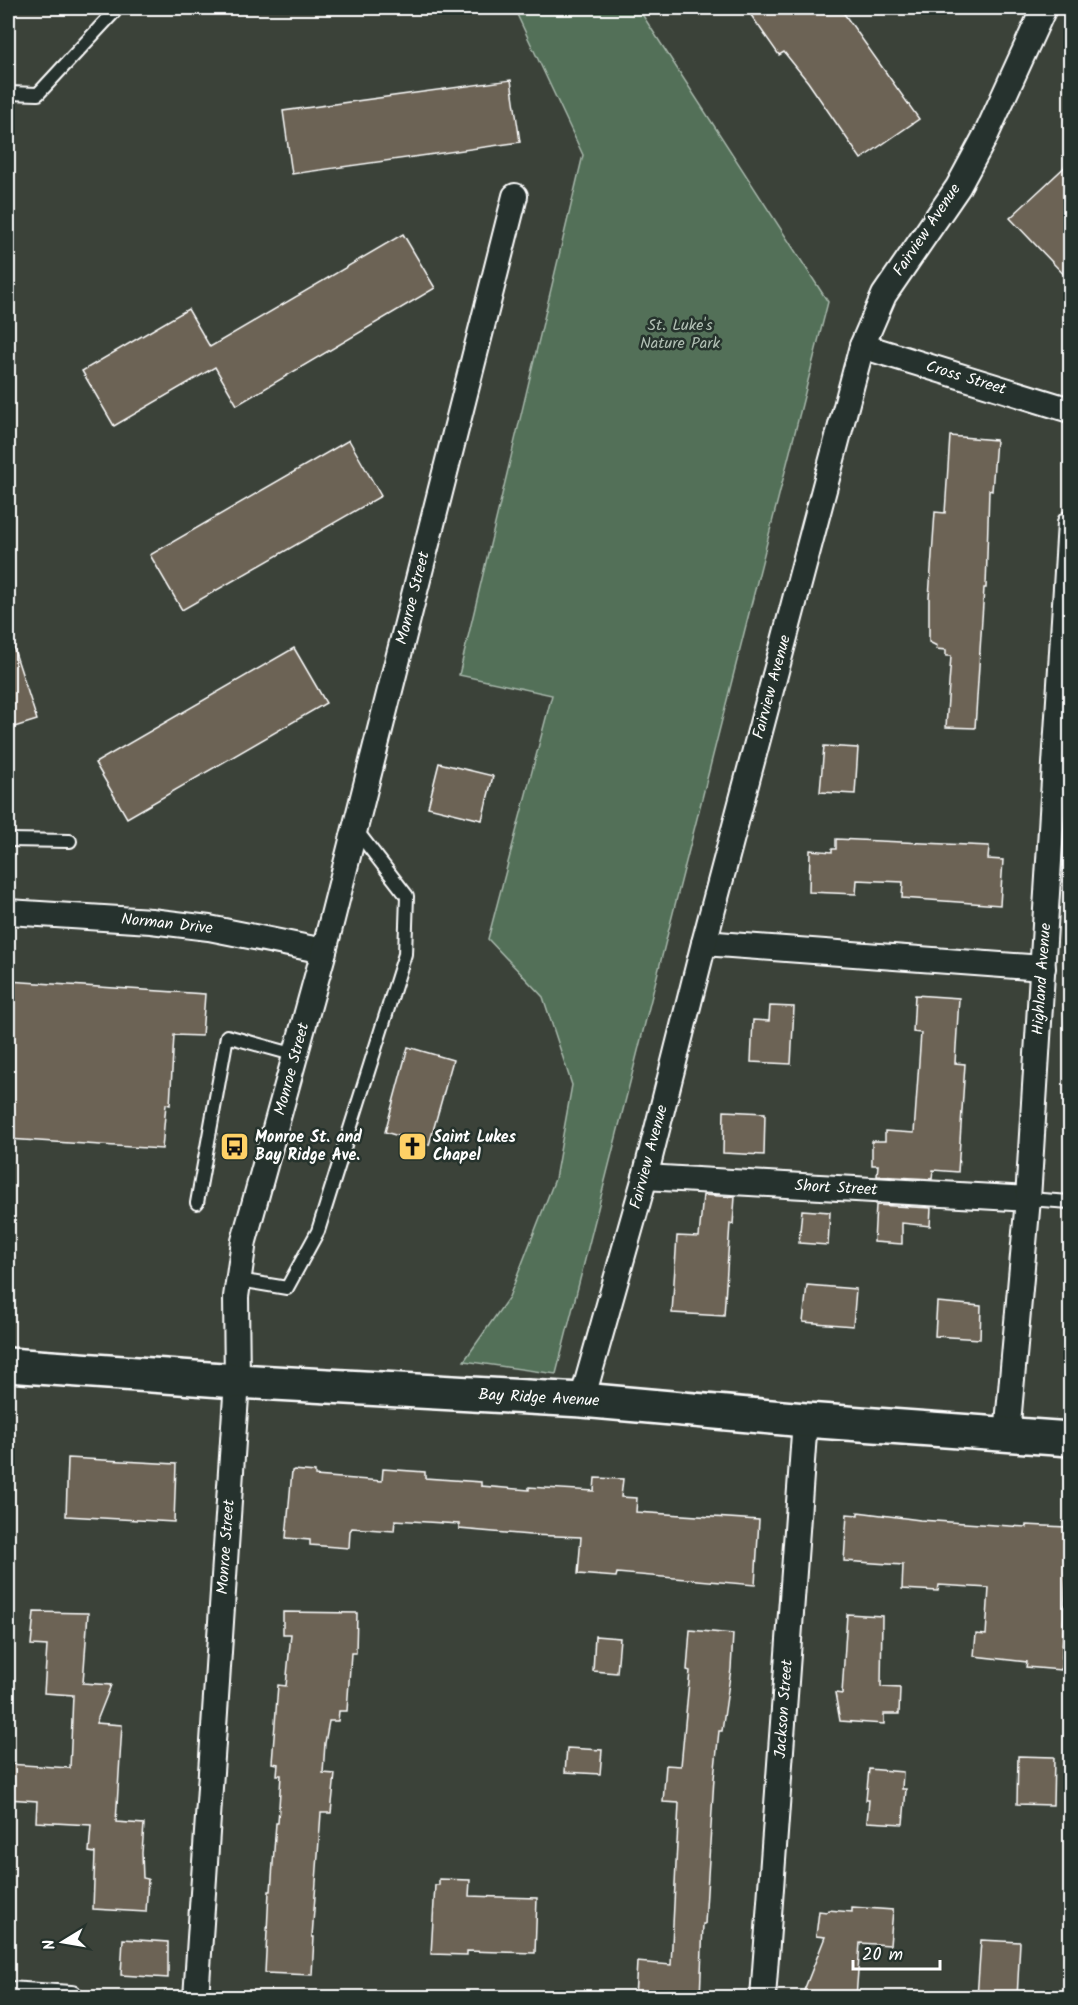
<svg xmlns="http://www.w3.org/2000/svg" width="1078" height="2005" font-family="Kalam,sans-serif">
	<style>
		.green { fill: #527058; stroke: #a8b8ac; stroke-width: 1.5 }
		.building { fill: #6c6455; stroke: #fff; stroke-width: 1.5 }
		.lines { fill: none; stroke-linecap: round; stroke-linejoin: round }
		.service-casing { stroke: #fff; stroke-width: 16 }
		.minor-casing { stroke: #fff; stroke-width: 28 }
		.secondary-casing { stroke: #fff; stroke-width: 38 }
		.service { stroke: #26332d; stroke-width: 12 }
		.minor { stroke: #26332d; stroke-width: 24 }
		.secondary { stroke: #26332d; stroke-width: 33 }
		.labels { text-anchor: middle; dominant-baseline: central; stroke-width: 5; stroke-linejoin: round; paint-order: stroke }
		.street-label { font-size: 16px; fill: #fff; stroke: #26332d }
		.park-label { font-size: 16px; fill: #b1bfb4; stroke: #26332d }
		.poi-label { font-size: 16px; font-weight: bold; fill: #fff; stroke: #26332d; text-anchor: start }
	</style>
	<rect width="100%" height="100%" fill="#3b4239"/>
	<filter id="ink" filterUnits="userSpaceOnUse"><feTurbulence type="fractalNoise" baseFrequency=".0167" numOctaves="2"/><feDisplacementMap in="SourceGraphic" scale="12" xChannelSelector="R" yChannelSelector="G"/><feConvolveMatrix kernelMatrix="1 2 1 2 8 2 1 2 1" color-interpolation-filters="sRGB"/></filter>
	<g filter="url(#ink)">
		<!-- green -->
		<polygon class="green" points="514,8 638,8 828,302 556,1374 464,1361 509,1297 555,1179 572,1085 543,997 488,939 552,695 459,675 583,155"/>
		<!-- building -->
		<g class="building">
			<polygon points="746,8 840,8 919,119 861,159 808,82 784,52 779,55"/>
			<polygon points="511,80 520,142 292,174 283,111"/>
			<polygon points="1071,161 1071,282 1010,218"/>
			<polygon points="403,234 435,288 237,405 215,367 114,426 82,371 188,309 210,347"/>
			<polygon points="950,436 996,440 992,491 989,490 986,588 984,588 975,728 946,727 951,656 946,656 946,650 936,649 937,646 929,642 929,598 935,512 945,513"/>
			<polygon points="349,440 381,496 182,610 150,555"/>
			<polygon points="8,643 12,643 37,720 8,729"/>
			<polygon points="294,648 326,703 127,818 95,763"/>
			<polygon points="824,746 858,748 855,794 820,792"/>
			<polygon points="439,763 493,776 482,820 428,807"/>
			<polygon points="836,839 989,846 988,859 1003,860 1000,905 902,898 903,882 857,880 856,894 809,892 810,850 832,852 832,849 836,849"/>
			<polygon points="8,981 205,994 202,1036 174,1035 170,1105 166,1104 162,1149 8,1139"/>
			<polygon points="915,995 959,998 955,1063 965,1064 958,1172 933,1170 932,1179 877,1176 878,1165 872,1165 872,1141 885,1141 885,1131 914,1133 921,1033 913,1032"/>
			<polygon points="770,1006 794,1007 791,1064 751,1062 753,1020 769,1021"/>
			<polygon points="408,1047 453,1060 429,1145 385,1132"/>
			<polygon points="724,1111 765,1113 764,1155 723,1153"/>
			<polygon points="703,1195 735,1197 733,1224 730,1223 724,1316 672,1313 677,1236 699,1237"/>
			<polygon points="876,1205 931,1208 930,1226 902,1223 902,1244 874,1242"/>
			<polygon points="802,1210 830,1212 828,1245 799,1243"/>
			<polygon points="807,1285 856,1289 853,1326 803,1322"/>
			<polygon points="937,1302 981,1306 980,1339 935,1336"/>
			<polygon points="68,1458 176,1464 174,1522 66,1516"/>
			<polygon points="383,1469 425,1472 425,1478 481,1482 481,1486 529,1490 529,1487 594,1491 595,1478 623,1479 621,1497 637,1498 636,1512 759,1520 755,1585 617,1573 616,1577 578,1574 581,1537 530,1535 459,1529 459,1524 395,1520 394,1531 352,1528 350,1531 349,1548 310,1545 310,1540 286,1538 292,1471 294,1470 315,1472 315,1476 382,1481"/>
			<polygon points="858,1512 920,1520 1026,1527 1026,1525 1066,1527 1066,1537 1068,1537 1061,1670 1026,1667 1027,1662 974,1656 976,1634 986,1635 989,1588 939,1585 938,1591 902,1589 903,1565 844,1561 847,1514 858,1515"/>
			<polygon points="34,1612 88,1613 83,1683 111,1685 96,1723 122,1725 116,1822 144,1824 142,1853 143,1878 148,1879 146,1912 93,1909 95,1853 89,1852 91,1825 36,1822 37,1801 8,1799 8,1764 70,1768 73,1695 44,1693 47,1646 31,1645"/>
			<polygon points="283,1612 357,1613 356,1653 351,1653 347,1711 339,1711 338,1721 329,1721 325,1743 323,1773 335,1774 331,1813 321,1813 312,1937 314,1937 312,1975 265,1973 269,1891 271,1891 276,1823 278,1823 281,1775 277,1775 278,1764 272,1763 278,1685 286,1686 291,1634 283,1634"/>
			<polygon points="847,1614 882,1616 881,1687 900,1688 899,1714 884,1714 884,1724 840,1721 835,1693 842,1694"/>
			<polygon points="690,1630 733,1634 731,1669 722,1731 719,1731 714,1778 705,1924 703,1924 700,1998 635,1998 637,1962 671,1965 679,1803 663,1802 666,1765 681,1766 690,1671 687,1670"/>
			<polygon points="595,1636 620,1638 617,1673 593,1671"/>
			<polygon points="567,1748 602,1750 600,1774 565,1772"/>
			<polygon points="1018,1756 1054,1757 1053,1805 1017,1804"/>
			<polygon points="869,1769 903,1772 902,1789 906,1789 903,1824 867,1822 869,1800 866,1800"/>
			<polygon points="439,1879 470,1880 469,1896 537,1898 535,1953 467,1951 467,1955 431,1954 435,1885 439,1885"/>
			<polygon points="852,1907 893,1910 890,1945 860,1943 856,1998 801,1998 825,1937 816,1936 819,1911 827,1912 828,1910 852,1912"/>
			<polygon points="123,1939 168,1942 168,1978 121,1975"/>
			<polygon points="981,1940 1020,1942 1017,1998 977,1998"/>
		</g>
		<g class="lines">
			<defs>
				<g id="service">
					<polyline points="8,93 38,94 115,11 115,8"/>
					<polyline points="8,840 70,841"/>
					<polyline points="1028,1199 1070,1202"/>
					<polyline points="197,1203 227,1036 296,1055"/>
					<polyline points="239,1280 287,1288 318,1231 405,954 407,896 356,830"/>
				</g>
				<g id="minor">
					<polyline points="862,346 1070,410"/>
					<polyline points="8,912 151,921 209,928 324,951"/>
					<polyline points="704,943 1043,968"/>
					<polyline points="645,1177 1028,1199"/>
					<polyline points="582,1400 645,1177 704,943 862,346 884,295 958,187 986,135 1044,8"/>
					<polyline points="1007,1435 1028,1199 1070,523"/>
					<polyline points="8,1994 71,1998"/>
					<polyline points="196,1998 237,1381 236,1297 244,1241 324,951 515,196"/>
					<polyline points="763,1998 805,1420"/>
				</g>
				<polyline id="secondary" points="8,1365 237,1381 582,1400 805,1420 1070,1439"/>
			</defs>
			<!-- service casing -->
			<use href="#service" class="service-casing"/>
			<!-- minor casing -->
			<use href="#minor" class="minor-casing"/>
			<!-- secondary casing -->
			<use href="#secondary" class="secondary-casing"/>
			<!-- service -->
			<use href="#service" class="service"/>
			<!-- minor -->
			<use href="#minor" class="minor"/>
			<!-- secondary -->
			<use href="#secondary" class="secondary"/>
		</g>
	</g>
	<!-- icons -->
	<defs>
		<symbol id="bus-square" viewBox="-11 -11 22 22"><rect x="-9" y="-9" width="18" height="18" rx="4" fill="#ffd166" stroke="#26332d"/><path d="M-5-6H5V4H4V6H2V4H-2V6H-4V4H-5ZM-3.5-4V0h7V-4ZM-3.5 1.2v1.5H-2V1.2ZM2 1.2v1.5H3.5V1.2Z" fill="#111"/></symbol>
		<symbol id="church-square" viewBox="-11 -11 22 22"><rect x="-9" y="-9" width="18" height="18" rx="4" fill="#ffd166" stroke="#26332d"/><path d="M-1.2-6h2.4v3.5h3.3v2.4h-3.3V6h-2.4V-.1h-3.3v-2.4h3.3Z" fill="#111"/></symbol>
	</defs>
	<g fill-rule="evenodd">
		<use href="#bus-square" x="218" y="1130" width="33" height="33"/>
		<use href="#church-square" x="396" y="1130" width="33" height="33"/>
	</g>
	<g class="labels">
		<!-- street labels -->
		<g class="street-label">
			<text transform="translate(927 230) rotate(-56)">Fairview Avenue</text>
			<text transform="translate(966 378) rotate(17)">Cross Street</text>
			<text transform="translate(413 598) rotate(-76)">Monroe Street</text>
			<text transform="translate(772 687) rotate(-75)">Fairview Avenue</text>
			<text transform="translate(167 924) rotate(6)">Norman Drive</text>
			<text transform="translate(1042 979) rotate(-86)">Highland Avenue</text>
			<text transform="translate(292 1069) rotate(-75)">Monroe Street</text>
			<text transform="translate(649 1157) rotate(-75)">Fairview Avenue</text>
			<text transform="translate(836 1188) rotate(3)">Short Street</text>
			<text transform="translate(539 1398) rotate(3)">Bay Ridge Avenue</text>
			<text transform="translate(226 1547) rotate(-86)">Monroe Street</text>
			<text transform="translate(784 1709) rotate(-86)">Jackson Street</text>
		</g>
		<!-- park labels -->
		<g class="park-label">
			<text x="680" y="325">St. Luke's<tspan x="680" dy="18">Nature Park</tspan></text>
		</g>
		<!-- poi labels -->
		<g class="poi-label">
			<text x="255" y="1137">Monroe St. and<tspan x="255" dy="18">Bay Ridge Ave.</tspan></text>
			<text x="433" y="1137">Saint Lukes<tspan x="433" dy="18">Chapel</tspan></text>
		</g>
	</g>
	<!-- margin -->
	<rect width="1078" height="2005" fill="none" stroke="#26332d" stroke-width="30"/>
	<rect x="15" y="15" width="1048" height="1975" fill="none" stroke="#fff" stroke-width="2" filter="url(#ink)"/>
	<!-- north arrow -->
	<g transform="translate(63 1942) rotate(259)" stroke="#26332d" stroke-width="4.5" paint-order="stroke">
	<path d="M0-4.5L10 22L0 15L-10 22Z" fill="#ffffff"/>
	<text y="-9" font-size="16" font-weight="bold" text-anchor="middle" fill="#ffffff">N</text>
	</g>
	<!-- scale -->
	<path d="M853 1960v9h87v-9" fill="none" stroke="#ffffff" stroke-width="3"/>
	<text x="862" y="1960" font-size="18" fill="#ffffff" stroke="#26332d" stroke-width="4.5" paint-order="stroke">20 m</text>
</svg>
